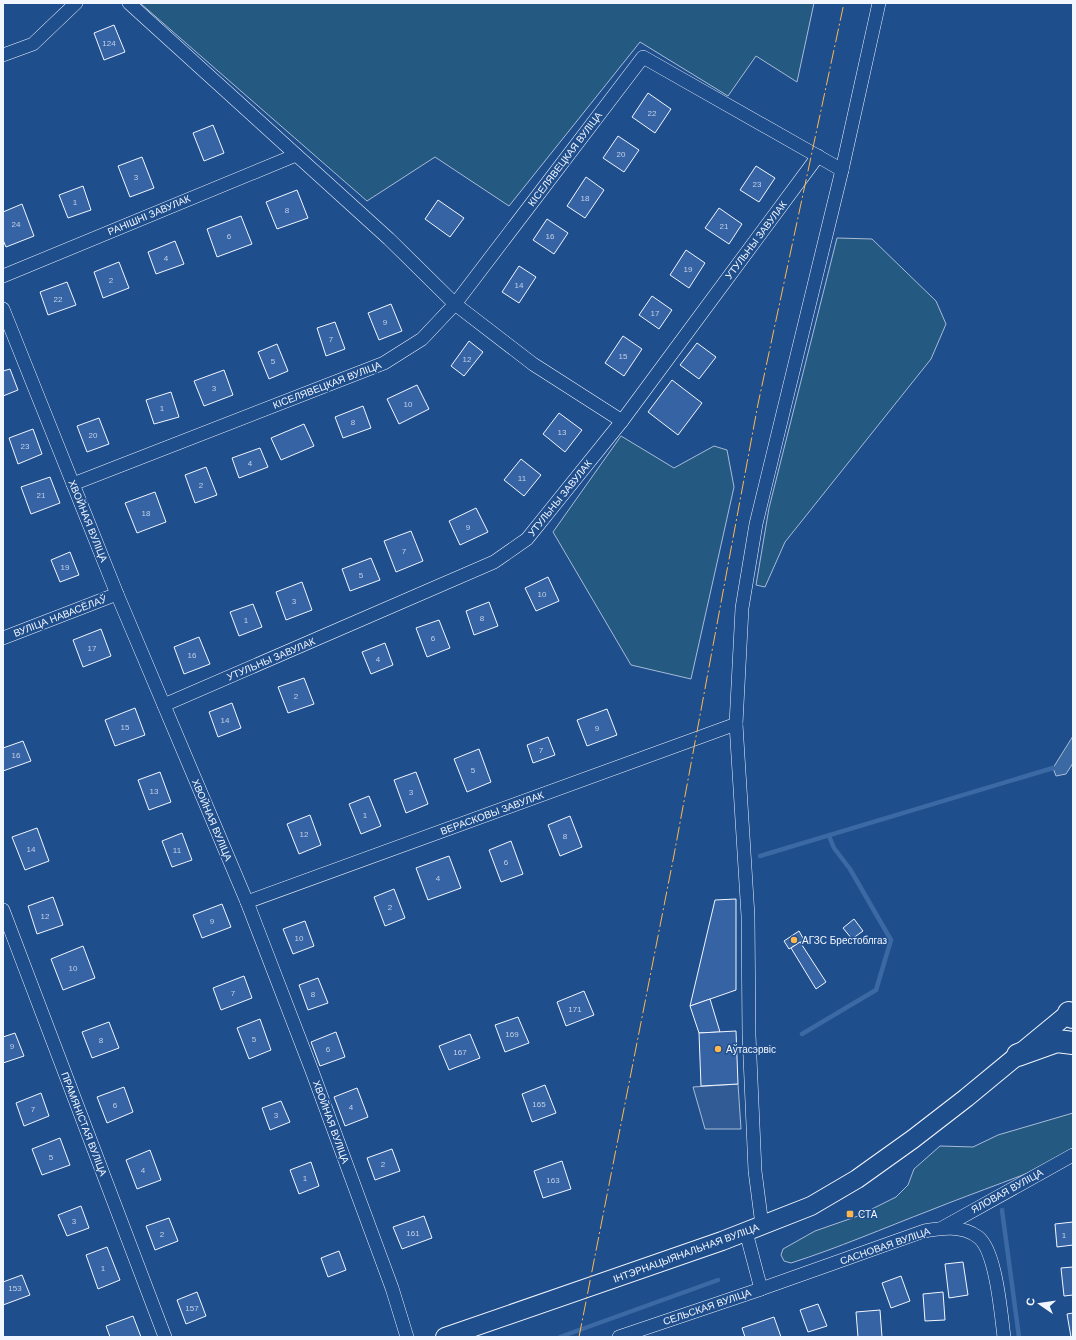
<svg xmlns="http://www.w3.org/2000/svg" width="1076" height="1340" font-family="Arial,sans-serif">
	<style>
		.green { fill: #245a82; stroke: #a8bbd7 }
		.parking { fill: #305b95; stroke: #a8bbd7 }
		.water { fill: #3b69a3; stroke: #a8bbd7 }
		.lines { fill: none; stroke-linecap: round; stroke-linejoin: round }
		.stream { stroke: #3b69a3; stroke-width: 4.5 }
		.building { fill: #3563a3; stroke: #f2f6ff }
		.minor-casing { stroke: #f2f6ff; stroke-width: 14 }
		.secondary-casing { stroke: #f2f6ff; stroke-width: 20 }
		.trunk-casing { stroke: #f2f6ff; stroke-width: 24 }
		.minor { stroke: #1f4e8c; stroke-width: 13 }
		.secondary { stroke: #1f4e8c; stroke-width: 18 }
		.trunk { stroke: #1f4e8c; stroke-width: 22 }
		.power { stroke: #ffb74d; stroke-width: 1; stroke-dasharray: 14 3 2 3; stroke-linecap: butt }
		.poi-dot { fill: #ffb74d; stroke: #1f4e8c; stroke-width: 1.5 }
		.labels { text-anchor: middle; dominant-baseline: central; stroke-width: 3; stroke-linejoin: round; paint-order: stroke }
		.number-label { font-size: 8px; fill: #c3d1e8 }
		.street-label { font-size: 10px; fill: #f2f6ff; stroke: #1f4e8c }
		.poi-label { font-size: 10px; fill: #f2f6ff; stroke: #1f4e8c; text-anchor: start }
	</style>
	<rect width="100%" height="100%" fill="#1f4e8c"/>
	<!-- green -->
	<g class="green">
		<polygon points="140,3 814,3 797,82 756,56 728,96 640,42 509,206 435,157 367,201"/>
		<polygon points="837,238 872,239 936,301 946,324 931,359 785,542 765,587 756,585 769,508"/>
		<polygon points="621,436 674,468 714,446 727,450 734,487 691,679 631,665 553,532"/>
		<path d="M1073 1113V1154C1027 1175 978 1191 931 1210 884 1228 838 1248 791 1263L784 1261 781 1255 783 1249 815 1231 858 1216 896 1197 908 1185 914 1169 940 1146 973 1147 998 1135Z"/>
	</g>
	<!-- parking -->
	<polygon class="parking" points="738,1084 741,1129 705,1129 693,1087"/>
	<!-- water -->
	<polygon class="water" points="1073,736 1073,763 1066,774 1056,776 1053,768"/>
	<g class="lines">
		<!-- stream -->
		<g class="stream">
			<polyline points="760,856 1053,768"/>
			<polyline points="802,1034 876,990 891,940 850,869 834,848 829,836"/>
			<polyline points="1002,1210 1019,1337"/>
			<polyline points="560,1337 718,1280"/>
		</g>
	</g>
	<!-- building -->
	<g class="building">
		<polygon points="114,25 125,52 104,60 94,33"/>
		<polygon points="648,93 671,109 655,133 632,117"/>
		<polygon points="213,125 224,153 204,161 193,133"/>
		<polygon points="618,136 639,150 624,172 603,158"/>
		<polygon points="142,157 154,188 130,197 118,166"/>
		<polygon points="756,166 775,178 759,202 740,190"/>
		<polygon points="586,177 604,190 585,218 567,206"/>
		<polygon points="83,186 91,210 68,218 59,195"/>
		<polygon points="297,190 308,218 277,229 266,202"/>
		<polygon points="438,200 464,218 450,237 425,219"/>
		<polygon points="22,204 34,236 6,247 3,240 3,212"/>
		<polygon points="719,208 742,224 729,244 705,228"/>
		<polygon points="241,216 252,244 217,257 207,229"/>
		<polygon points="547,219 568,233 554,254 533,240"/>
		<polygon points="175,241 184,264 156,274 148,252"/>
		<polygon points="686,250 705,263 689,288 670,275"/>
		<polygon points="119,262 129,288 103,298 94,272"/>
		<polygon points="519,266 536,277 519,303 502,292"/>
		<polygon points="67,282 76,305 48,315 40,292"/>
		<polygon points="652,296 672,310 659,329 639,315"/>
		<polygon points="391,304 402,331 379,340 368,313"/>
		<polygon points="335,322 345,349 326,356 317,328"/>
		<polygon points="623,336 642,349 624,376 605,363"/>
		<polygon points="469,341 483,352 464,376 451,366"/>
		<polygon points="697,343 716,357 699,379 680,365"/>
		<polygon points="277,344 288,371 269,379 258,352"/>
		<polygon points="10,369 18,390 3,396 3,371"/>
		<polygon points="224,370 233,395 204,406 194,381"/>
		<polygon points="672,380 702,403 678,435 648,412"/>
		<polygon points="417,385 429,409 399,424 387,399"/>
		<polygon points="171,392 179,417 154,424 146,400"/>
		<polygon points="363,406 371,428 343,438 335,417"/>
		<polygon points="559,413 582,430 565,452 543,434"/>
		<polygon points="99,418 109,444 87,452 77,426"/>
		<polygon points="304,424 314,446 281,460 271,438"/>
		<polygon points="33,429 42,454 18,464 9,438"/>
		<polygon points="260,448 268,467 239,478 232,458"/>
		<polygon points="521,459 541,475 524,496 504,480"/>
		<polygon points="206,467 217,495 195,503 185,475"/>
		<polygon points="50,477 60,503 31,514 21,487"/>
		<polygon points="155,492 166,522 137,533 125,503"/>
		<polygon points="476,508 488,532 460,545 449,521"/>
		<polygon points="411,531 423,561 396,572 384,541"/>
		<polygon points="70,552 79,575 60,582 51,560"/>
		<polygon points="371,558 380,580 350,591 342,569"/>
		<polygon points="548,577 559,601 536,611 525,588"/>
		<polygon points="302,582 312,610 286,620 276,592"/>
		<polygon points="489,602 498,626 474,635 466,611"/>
		<polygon points="253,604 262,627 239,636 230,612"/>
		<polygon points="439,620 450,648 427,657 416,628"/>
		<polygon points="101,629 111,656 83,667 73,640"/>
		<polygon points="199,637 210,664 184,674 174,647"/>
		<polygon points="385,643 393,665 371,674 362,652"/>
		<polygon points="304,678 314,704 288,713 278,687"/>
		<polygon points="232,703 241,728 218,737 209,712"/>
		<polygon points="135,708 145,735 115,746 105,720"/>
		<polygon points="607,709 617,735 587,746 577,720"/>
		<polygon points="548,737 555,755 533,763 527,745"/>
		<polygon points="23,741 31,761 3,771 3,748"/>
		<polygon points="479,749 491,782 467,792 454,759"/>
		<polygon points="160,772 171,802 149,810 138,780"/>
		<polygon points="416,772 428,804 406,813 394,780"/>
		<polygon points="369,796 381,826 361,834 349,804"/>
		<polygon points="310,815 321,845 299,854 287,824"/>
		<polygon points="570,816 582,847 560,856 548,825"/>
		<polygon points="37,828 49,861 25,870 12,837"/>
		<polygon points="182,833 192,860 172,867 162,841"/>
		<polygon points="511,841 523,874 501,882 489,850"/>
		<polygon points="449,856 461,888 428,900 416,868"/>
		<polygon points="394,889 405,918 385,926 374,897"/>
		<polygon points="53,897 63,925 37,934 28,906"/>
		<polygon points="736,899 736,990 690,1006 715,900"/>
		<polygon points="222,904 231,927 202,938 193,915"/>
		<polygon points="854,919 863,931 852,939 843,928"/>
		<polygon points="305,921 314,946 293,954 283,929"/>
		<polygon points="799,931 804,940 789,949 784,941"/>
		<polygon points="800,942 826,982 816,989 791,948"/>
		<polygon points="83,946 95,978 63,990 51,959"/>
		<polygon points="244,976 252,998 221,1010 213,988"/>
		<polygon points="318,978 328,1003 308,1010 299,985"/>
		<polygon points="584,991 594,1015 566,1026 557,1002"/>
		<polygon points="710,999 720,1032 699,1033 690,1006"/>
		<polygon points="518,1017 529,1043 505,1052 495,1025"/>
		<polygon points="260,1019 271,1050 249,1059 237,1028"/>
		<polygon points="109,1022 119,1048 92,1058 82,1032"/>
		<polygon points="736,1031 738,1084 701,1086 699,1033"/>
		<polygon points="336,1032 345,1057 320,1066 311,1042"/>
		<polygon points="15,1033 24,1056 3,1063 3,1037"/>
		<polygon points="470,1034 480,1058 449,1070 439,1046"/>
		<polygon points="545,1085 556,1113 532,1122 522,1094"/>
		<polygon points="124,1087 133,1112 107,1123 97,1097"/>
		<polygon points="357,1088 368,1117 345,1126 334,1097"/>
		<polygon points="41,1093 49,1116 24,1126 16,1103"/>
		<polygon points="281,1101 290,1122 270,1130 262,1108"/>
		<polygon points="60,1138 70,1165 42,1175 32,1149"/>
		<polygon points="392,1149 400,1171 375,1180 367,1158"/>
		<polygon points="150,1150 161,1180 137,1189 126,1160"/>
		<polygon points="562,1161 571,1189 543,1198 534,1171"/>
		<polygon points="311,1162 319,1186 299,1194 290,1170"/>
		<polygon points="81,1206 89,1228 67,1236 58,1215"/>
		<polygon points="424,1216 432,1238 402,1249 393,1227"/>
		<polygon points="169,1218 178,1241 155,1250 146,1226"/>
		<polygon points="1073,1222 1073,1245 1057,1247 1055,1224"/>
		<polygon points="107,1247 120,1280 98,1289 86,1255"/>
		<polygon points="339,1251 346,1270 328,1277 321,1258"/>
		<polygon points="963,1262 968,1295 949,1298 945,1264"/>
		<polygon points="1073,1267 1073,1295 1064,1296 1061,1268"/>
		<polygon points="22,1275 30,1295 3,1305 3,1282"/>
		<polygon points="901,1276 910,1301 891,1308 882,1283"/>
		<polygon points="197,1292 206,1316 186,1324 177,1300"/>
		<polygon points="943,1292 945,1320 925,1321 923,1294"/>
		<polygon points="818,1304 827,1326 808,1332 800,1310"/>
		<polygon points="880,1310 882,1337 858,1337 856,1312"/>
		<polygon points="1073,1313 1073,1337 1071,1337 1067,1314"/>
		<polygon points="133,1316 141,1337 110,1337 106,1326"/>
		<polygon points="774,1317 781,1337 745,1337 742,1328"/>
	</g>
	<g class="lines">
		<defs>
			<g id="minor">
				<polyline points="129,3 389,239 455,304 533,364 622,421"/>
				<polyline points="3,55 33,44 76,3"/>
				<polyline points="3,276 296,155"/>
				<polyline points="3,309 117,594 247,902 312,1071 392,1288 407,1337"/>
				<polyline points="73,484 384,363 422,339 455,304 643,57 842,170"/>
				<polyline points="3,638 117,594"/>
				<polyline points="164,705 494,562 527,539 622,421 818,156"/>
				<polyline points="247,902 736,724"/>
				<polyline points="3,910 165,1337"/>
				<polyline points="762,1225 755,1171 749,1035 748,916 736,724 742,608 756,524 842,170 879,3"/>
				<polyline points="942,1228 1073,1155"/>
				<path d="M761 1289 924 1231C942 1228 962 1225 978 1237 996 1250 1001 1314 1004 1337"/>
				<polyline points="619,1337 761,1289 746,1232"/>
			</g>
			<polyline id="secondary" points="445,1337 722,1241 811,1206 857,1179 913,1139 966,1098 1069,1013"/>
			<g id="trunk">
				<polyline points="1069,1013 1073,1017"/>
				<polyline points="1018,1055 1057,1041 1073,1043"/>
			</g>
		</defs>
		<!-- minor casing -->
		<use href="#minor" class="minor-casing"/>
		<!-- secondary casing -->
		<use href="#secondary" class="secondary-casing"/>
		<!-- trunk casing -->
		<use href="#trunk" class="trunk-casing"/>
		<!-- minor -->
		<use href="#minor" class="minor"/>
		<!-- secondary -->
		<use href="#secondary" class="secondary"/>
		<!-- trunk -->
		<use href="#trunk" class="trunk"/>
		<!-- power -->
		<polyline class="power" points="579,1337 674,855 758,404 844,3"/>
	</g>
	<!-- markers -->
	<g class="poi-dot">
		<circle cx="794" cy="940" r="4"/>
		<circle cx="718" cy="1049" r="4"/>
		<rect x="846" y="1210" width="8" height="8" rx="2"/>
	</g>
	<g class="labels">
		<!-- number labels -->
		<g class="number-label">
			<text x="109" y="43">124</text>
			<text x="652" y="113">22</text>
			<text x="621" y="154">20</text>
			<text x="136" y="177">3</text>
			<text x="757" y="184">23</text>
			<text x="585" y="198">18</text>
			<text x="75" y="202">1</text>
			<text x="287" y="210">8</text>
			<text x="16" y="224">24</text>
			<text x="724" y="226">21</text>
			<text x="229" y="236">6</text>
			<text x="550" y="236">16</text>
			<text x="166" y="258">4</text>
			<text x="688" y="269">19</text>
			<text x="111" y="280">2</text>
			<text x="519" y="285">14</text>
			<text x="58" y="299">22</text>
			<text x="655" y="313">17</text>
			<text x="385" y="322">9</text>
			<text x="331" y="339">7</text>
			<text x="623" y="356">15</text>
			<text x="467" y="359">12</text>
			<text x="273" y="361">5</text>
			<text x="214" y="388">3</text>
			<text x="408" y="404">10</text>
			<text x="162" y="408">1</text>
			<text x="353" y="422">8</text>
			<text x="562" y="432">13</text>
			<text x="93" y="435">20</text>
			<text x="25" y="446">23</text>
			<text x="250" y="463">4</text>
			<text x="522" y="478">11</text>
			<text x="201" y="485">2</text>
			<text x="41" y="495">21</text>
			<text x="146" y="513">18</text>
			<text x="468" y="527">9</text>
			<text x="404" y="551">7</text>
			<text x="65" y="567">19</text>
			<text x="361" y="575">5</text>
			<text x="542" y="594">10</text>
			<text x="294" y="601">3</text>
			<text x="482" y="618">8</text>
			<text x="246" y="620">1</text>
			<text x="433" y="638">6</text>
			<text x="92" y="648">17</text>
			<text x="192" y="655">16</text>
			<text x="378" y="659">4</text>
			<text x="296" y="696">2</text>
			<text x="225" y="720">14</text>
			<text x="125" y="727">15</text>
			<text x="597" y="728">9</text>
			<text x="541" y="750">7</text>
			<text x="16" y="755">16</text>
			<text x="473" y="770">5</text>
			<text x="154" y="791">13</text>
			<text x="411" y="792">3</text>
			<text x="365" y="815">1</text>
			<text x="304" y="834">12</text>
			<text x="565" y="836">8</text>
			<text x="31" y="849">14</text>
			<text x="177" y="850">11</text>
			<text x="506" y="862">6</text>
			<text x="438" y="878">4</text>
			<text x="390" y="907">2</text>
			<text x="45" y="916">12</text>
			<text x="212" y="921">9</text>
			<text x="299" y="938">10</text>
			<text x="73" y="968">10</text>
			<text x="233" y="993">7</text>
			<text x="313" y="994">8</text>
			<text x="575" y="1009">171</text>
			<text x="512" y="1034">169</text>
			<text x="254" y="1039">5</text>
			<text x="101" y="1040">8</text>
			<text x="12" y="1046">9</text>
			<text x="328" y="1049">6</text>
			<text x="460" y="1052">167</text>
			<text x="539" y="1104">165</text>
			<text x="115" y="1105">6</text>
			<text x="351" y="1107">4</text>
			<text x="33" y="1109">7</text>
			<text x="276" y="1115">3</text>
			<text x="51" y="1157">5</text>
			<text x="383" y="1164">2</text>
			<text x="143" y="1170">4</text>
			<text x="305" y="1178">1</text>
			<text x="553" y="1180">163</text>
			<text x="74" y="1221">3</text>
			<text x="413" y="1233">161</text>
			<text x="162" y="1234">2</text>
			<text x="1064" y="1235">1</text>
			<text x="103" y="1268">1</text>
			<text x="15" y="1288">153</text>
			<text x="192" y="1308">157</text>
		</g>
		<!-- street labels -->
		<g class="street-label">
			<text transform="translate(565 159) rotate(-53)">КІСЕЛЯВЕЦКАЯ ВУЛІЦА</text>
			<text transform="translate(149 215) rotate(-23)">РАНІШНІ ЗАВУЛАК</text>
			<text transform="translate(756 240) rotate(-53)">УТУЛЬНЫ ЗАВУЛАК</text>
			<text transform="translate(327 385) rotate(-21)">КІСЕЛЯВЕЦКАЯ ВУЛІЦА</text>
			<text transform="translate(560 498) rotate(-51)">УТУЛЬНЫ ЗАВУЛАК</text>
			<text transform="translate(88 521) rotate(68)">ХВОЙНАЯ ВУЛІЦА</text>
			<text transform="translate(60 616) rotate(-21)">ВУЛІЦА НАВАСЁЛАЎ</text>
			<text transform="translate(271 659) rotate(-23)">УТУЛЬНЫ ЗАВУЛАК</text>
			<text transform="translate(492 813) rotate(-20)">ВЕРАСКОВЫ ЗАВУЛАК</text>
			<text transform="translate(212 820) rotate(67)">ХВОЙНАЯ ВУЛІЦА</text>
			<text transform="translate(331 1122) rotate(70)">ХВОЙНАЯ ВУЛІЦА</text>
			<text transform="translate(84 1124) rotate(69)">ПРАМЯНІСТАЯ ВУЛІЦА</text>
			<text transform="translate(1007 1191) rotate(-29)">ЯЛОВАЯ ВУЛІЦА</text>
			<text transform="translate(885 1246) rotate(-19)">САСНОВАЯ ВУЛІЦА</text>
			<text transform="translate(686 1253) rotate(-20)">ІНТЭРНАЦЫЯНАЛЬНАЯ ВУЛІЦА</text>
			<text transform="translate(707 1307) rotate(-19)">СЕЛЬСКАЯ ВУЛІЦА</text>
		</g>
		<!-- poi labels -->
		<g class="poi-label">
			<text x="802" y="940">АГЗС Брестоблгаз</text>
			<text x="726" y="1049">Аўтасэрвіс</text>
			<text x="858" y="1214">СТА</text>
		</g>
	</g>
	<!-- border -->
	<rect width="1076" height="1340" fill="none" stroke="#f2f6ff" stroke-width="8"/>
	<!-- north arrow -->
	<g transform="translate(1040 1304) rotate(283)" stroke="#1f4e8c" stroke-width="3" paint-order="stroke">
	<path d="M0-3L7 15L0 10L-7 15Z" fill="#f2f6ff"/>
	<text y="-6" font-size="11" font-weight="bold" text-anchor="middle" fill="#f2f6ff">С</text>
	</g>
</svg>
